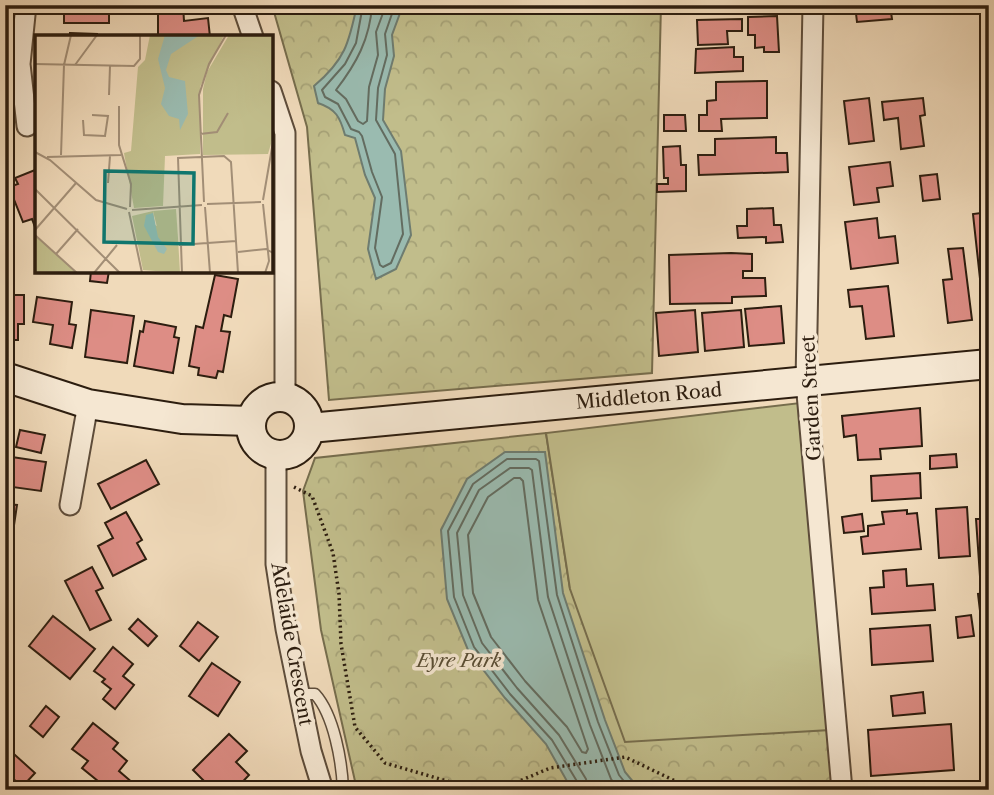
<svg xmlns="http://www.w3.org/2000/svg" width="994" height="795" font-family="'Libre Caslon Text',serif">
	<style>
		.park { fill: url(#park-crowns); stroke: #766d4d; stroke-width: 2 }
		.garden { fill: #c1bd8b; stroke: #766d4d; stroke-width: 2 }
		.water { fill: #9abbb0; stroke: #6e7c70; stroke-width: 2 }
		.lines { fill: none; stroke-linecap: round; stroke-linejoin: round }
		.shore { stroke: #636c60; stroke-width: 2 }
		.building { fill: #dd8d85; stroke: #2c1d0f; stroke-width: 2 }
		.service-casing { stroke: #5d4c3a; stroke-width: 13 }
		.minor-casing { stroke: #5d4c3a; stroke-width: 23 }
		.secondary-casing { stroke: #2c1d0f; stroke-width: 32 }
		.path { stroke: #2c1d0f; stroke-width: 3.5; stroke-dasharray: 2 3.5; stroke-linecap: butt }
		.service { stroke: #f5e7d2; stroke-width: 10 }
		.minor { stroke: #f5e7d2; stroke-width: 19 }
		.secondary { stroke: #f5e7d2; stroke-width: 28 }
		.labels { text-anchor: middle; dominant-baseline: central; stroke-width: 7; stroke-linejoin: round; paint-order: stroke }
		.street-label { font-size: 19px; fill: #2c1d0f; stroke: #f5e7d2 }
		.park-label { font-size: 19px; font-style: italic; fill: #594d34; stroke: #f5e7d2 }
		.inset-road { fill: none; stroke: #a28e76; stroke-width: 2 }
		.view { fill: #0f766e; fill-opacity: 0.15; stroke: #0f766e; stroke-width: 3.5 }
		.inset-edge { fill: none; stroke: #2c1d0f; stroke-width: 3.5 }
	</style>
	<defs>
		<pattern id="park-crowns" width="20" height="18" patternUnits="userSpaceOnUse" patternTransform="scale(1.75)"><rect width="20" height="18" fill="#c1bd8b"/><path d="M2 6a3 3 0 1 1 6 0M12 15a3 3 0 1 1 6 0" fill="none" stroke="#a6a277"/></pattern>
	</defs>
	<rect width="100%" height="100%" fill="#f0daba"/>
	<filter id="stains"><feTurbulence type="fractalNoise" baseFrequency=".00286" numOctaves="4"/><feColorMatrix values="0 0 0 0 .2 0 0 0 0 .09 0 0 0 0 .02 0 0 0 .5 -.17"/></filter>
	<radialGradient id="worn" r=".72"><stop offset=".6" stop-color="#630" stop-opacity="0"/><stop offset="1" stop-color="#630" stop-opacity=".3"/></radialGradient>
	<!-- park -->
	<g class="park">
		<polygon points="272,5 661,5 652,373 329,400 307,127"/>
		<polygon points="546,433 570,589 830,730 834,790 357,790 321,630 303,491 315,458"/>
	</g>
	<!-- garden -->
	<polygon class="garden" points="800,403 830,730 625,742 570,589 546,433"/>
	<!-- water -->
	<g class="water">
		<path d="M357 5H403L392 35 394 56 385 89 383 120 401 151 411 235 396 269 376 279 368 249 375 198 365 175 355 138 345 135C340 117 336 109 318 103L314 86C345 60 349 43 357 5Z"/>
		<polygon points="505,452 545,452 563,593 605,720 625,772 640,790 572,790 546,744 505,698 468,650 447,599 441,530 467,479"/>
	</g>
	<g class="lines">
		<!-- shore -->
		<g class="shore">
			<polyline points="363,5 356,43 345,64 322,90 325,97 338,104 351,129 359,132 362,136 372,172 382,197 375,248 380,265 383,267 391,263 403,234 395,154 376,120 378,88 387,55 385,34 395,5"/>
			<path d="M372 5C370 39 356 64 336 90L346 99 358 121 363 124 367 121 369 87 378 55 376 32 386 5"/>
			<polygon points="514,478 520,478 523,481 538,600 588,749 586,753 582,752 567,727 525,681 491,637 473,593 468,535 488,497"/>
			<polyline points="579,790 578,783 552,740 510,694 474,647 454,597 448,531 473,484 507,459 536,459 539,461 557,595 598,722 619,775 631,790"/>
			<polyline points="588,790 586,779 559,735 517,688 482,643 463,595 457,533 479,490 510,468 529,468 532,470 548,597 590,725 611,779 619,790"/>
		</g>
	</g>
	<!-- building -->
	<g class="building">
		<rect x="64" y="5" width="45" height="18"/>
		<polygon points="183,5 184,21 208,18 210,37 158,37 158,7"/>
		<polygon points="743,5 771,5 771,8 743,9"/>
		<polygon points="855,5 890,5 892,19 857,22"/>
		<polygon points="777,16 779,52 764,52 764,47 755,48 755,35 748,35 748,17"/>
		<polygon points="742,19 742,31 727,31 728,44 698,45 697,20"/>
		<polygon points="70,33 97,34 97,37 70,37"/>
		<polygon points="734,47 734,57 743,57 743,71 695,73 696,49"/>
		<polygon points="767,81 767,118 721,119 722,131 699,131 699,115 707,115 707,101 716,100 716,82"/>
		<polygon points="869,98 874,141 849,144 844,101"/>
		<polygon points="923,98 925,115 920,116 924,146 901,149 898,118 884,120 882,102"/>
		<polygon points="664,115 685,115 686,131 664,131"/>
		<polygon points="776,137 776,153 787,153 788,172 699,175 698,155 715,155 715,139"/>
		<polygon points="680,146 681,165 686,165 686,191 657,192 657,184 668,184 668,178 664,178 663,147"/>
		<polygon points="890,162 893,186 877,188 879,202 854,205 849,167"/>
		<polygon points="35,170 37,226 35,227 32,219 23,222 9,187 18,184 15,178"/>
		<polygon points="937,174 940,199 923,201 920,176"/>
		<polygon points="773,208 774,225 781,225 783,242 766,243 766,237 738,238 737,226 747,226 747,209"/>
		<polygon points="989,212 989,325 985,325 973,214"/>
		<polygon points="877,218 879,238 895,236 898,263 851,269 845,222"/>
		<polygon points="963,248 972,320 948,323 943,280 952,279 948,249"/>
		<polygon points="731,253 752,254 752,271 743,271 743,278 765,278 766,296 732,297 732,303 670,304 669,255"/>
		<polygon points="91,271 109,271 107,283 90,281"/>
		<polygon points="215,275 238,279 231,317 224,315 221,331 230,332 223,372 218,371 216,378 198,375 199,368 189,366 196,326 203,328"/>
		<polygon points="888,286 894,336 866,339 862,306 850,307 848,290"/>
		<polygon points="5,295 24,295 24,324 18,324 18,340 5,340"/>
		<polygon points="37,297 72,302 69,324 76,325 72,348 50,344 53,325 33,322"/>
		<polygon points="781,306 784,343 749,346 745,309"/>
		<polygon points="91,310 134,316 127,363 85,357"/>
		<polygon points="695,310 698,352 659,356 656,313"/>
		<polygon points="741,310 744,347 705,351 702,313"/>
		<polygon points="145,321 176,327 174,337 179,338 173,373 134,366 140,331 143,332"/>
		<polygon points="920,408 922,446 880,449 881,459 858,460 856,435 844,437 842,416"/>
		<polygon points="20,430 45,435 41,453 16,447"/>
		<polygon points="956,454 957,467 930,469 930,456"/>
		<polygon points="5,456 46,462 41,491 5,486"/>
		<polygon points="146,460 159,484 111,509 98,484"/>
		<polygon points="920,473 921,498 872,501 871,476"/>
		<polygon points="5,504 17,505 10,552 5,551"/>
		<polygon points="967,507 970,556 939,558 936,509"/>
		<polygon points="907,510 907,514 917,513 921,549 863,554 861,537 868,536 868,526 884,524 882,512"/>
		<polygon points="126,512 142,540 137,543 146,559 113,576 98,546 113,538 105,523"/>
		<polygon points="862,514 864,531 844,533 842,517"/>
		<polygon points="976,519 989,519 989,591 981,591"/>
		<polygon points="92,567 103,588 96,591 111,620 90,630 65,581"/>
		<polygon points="906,569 907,586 933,584 935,610 872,614 870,588 884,587 883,571"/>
		<polygon points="989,593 989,610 980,611 978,594"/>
		<polygon points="971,615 974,636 958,638 956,617"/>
		<polygon points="53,616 95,649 70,679 29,646"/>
		<polygon points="989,618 989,635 986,635 984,619"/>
		<polygon points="138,619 157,636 148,646 129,629"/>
		<polygon points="198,622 218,637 199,661 180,646"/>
		<polygon points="930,625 933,661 872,665 870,629"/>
		<polygon points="113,647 133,664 123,676 134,685 115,709 103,699 111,689 102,682 105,679 94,671"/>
		<polygon points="212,663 240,682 218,716 189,696"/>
		<polygon points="923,692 925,713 893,716 891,696"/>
		<polygon points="46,706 59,717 43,737 30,726"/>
		<polygon points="93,723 118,743 113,749 127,761 119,771 133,783 127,790 109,790 82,768 88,761 72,749"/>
		<polygon points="951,724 954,770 871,776 868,730"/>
		<polygon points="229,734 247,751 236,762 249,775 235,790 208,790 210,787 193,770"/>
		<polygon points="5,746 35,773 22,787 5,771"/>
	</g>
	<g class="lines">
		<defs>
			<path id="service" d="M300 694H315C334 715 342 762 343 790"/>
			<g id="minor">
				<polyline points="26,5 20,64 27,126"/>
				<polyline points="242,5 253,37"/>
				<polyline points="813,5 806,382 842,790"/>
				<polyline points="271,91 285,133 285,396"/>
				<polyline points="276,455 276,564 286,629 311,751 323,790"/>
				<polyline points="70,505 88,404"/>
			</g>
			<g id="secondary">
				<polyline points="5,377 88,404 182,419 251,421"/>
				<circle cx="280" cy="426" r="29"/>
				<polyline points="310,428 989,364"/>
			</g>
		</defs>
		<!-- service casing -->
		<use href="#service" class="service-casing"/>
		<!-- minor casing -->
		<use href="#minor" class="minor-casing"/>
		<!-- secondary casing -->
		<use href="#secondary" class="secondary-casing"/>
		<!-- path -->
		<g class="path">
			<polyline points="294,487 312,496 333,553 339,594 341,644 355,727 385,763 478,790"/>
			<polyline points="691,788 770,783 787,790"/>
			<polyline points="508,790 515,783 550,768 625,757 694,790"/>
		</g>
		<!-- service -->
		<use href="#service" class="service"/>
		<!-- minor -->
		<use href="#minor" class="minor"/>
		<!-- secondary -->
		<use href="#secondary" class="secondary"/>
	</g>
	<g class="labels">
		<!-- street labels -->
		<g class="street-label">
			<text transform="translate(649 396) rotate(-5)">Middleton Road</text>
			<text transform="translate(811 398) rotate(-93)">Garden Street</text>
			<text transform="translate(292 644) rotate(80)">Adelaide Crescent</text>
		</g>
		<!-- park labels -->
		<g class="park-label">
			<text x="459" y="660">Eyre Park</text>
		</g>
	</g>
	<!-- overview -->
	<g transform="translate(35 35)">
		<rect width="238" height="238" fill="#f0daba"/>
		<path d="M194 0H238V102L233 119 168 120V54L172 37Z" fill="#c1bd8b"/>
		<path d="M0 200 42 238H0Z" fill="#c1bd8b"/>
		<path d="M115 0H189L165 52V119L130 121 128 171 99 173 89 118 96 116 103 32 110 25ZM118 176 120 190 143 203 145 238 108 235 97 181Z" fill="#c1bd8b"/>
		<path d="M141 174 143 203 125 204 118 176Z" fill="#c1bd8b"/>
		<path d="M130 0H165L136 19 131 35 134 42 150 46 153 79 145 95 144 84 134 81 126 69 130 53 123 24ZM118 178 123 202 132 214 129 219 123 217 109 191 111 180Z" fill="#9abbb0"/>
		<path class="inset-road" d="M0 29 99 31 105 24V0M40 30 62 0M74 60 75 31M84 71V110L96 149 95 172M48 85 49 100 70 101 73 81 57 80M165 99 182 97 193 78M0 117 15 125 61 165 92 174M26 120 29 30 36 0M12 122 86 120M73 148 75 121M0 154 85 238M228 165 238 107M169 167 164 60 174 29 191 0M172 169 226 167M228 169 234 226 230 238M170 172 175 238M97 175 167 170M94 177 107 238M0 195 41 148M0 200 42 238M144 210 201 206M203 217 231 214 238 218M21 219 43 194M59 238 82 210M147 238 143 123 189 121 196 127 203 238"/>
		<path class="view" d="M70 136 159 138 158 209 69 207Z"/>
		<rect width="238" height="238" class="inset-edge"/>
	</g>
	<!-- margin -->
	<rect width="994" height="795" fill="none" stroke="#f0daba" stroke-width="28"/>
	<rect x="7" y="7" width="980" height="781" fill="none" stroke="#2c1d0f" stroke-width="3.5"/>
	<rect x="14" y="14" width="966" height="767" fill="none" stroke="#2c1d0f" stroke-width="2"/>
	<rect width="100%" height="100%" filter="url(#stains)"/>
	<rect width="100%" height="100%" fill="url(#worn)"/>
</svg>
